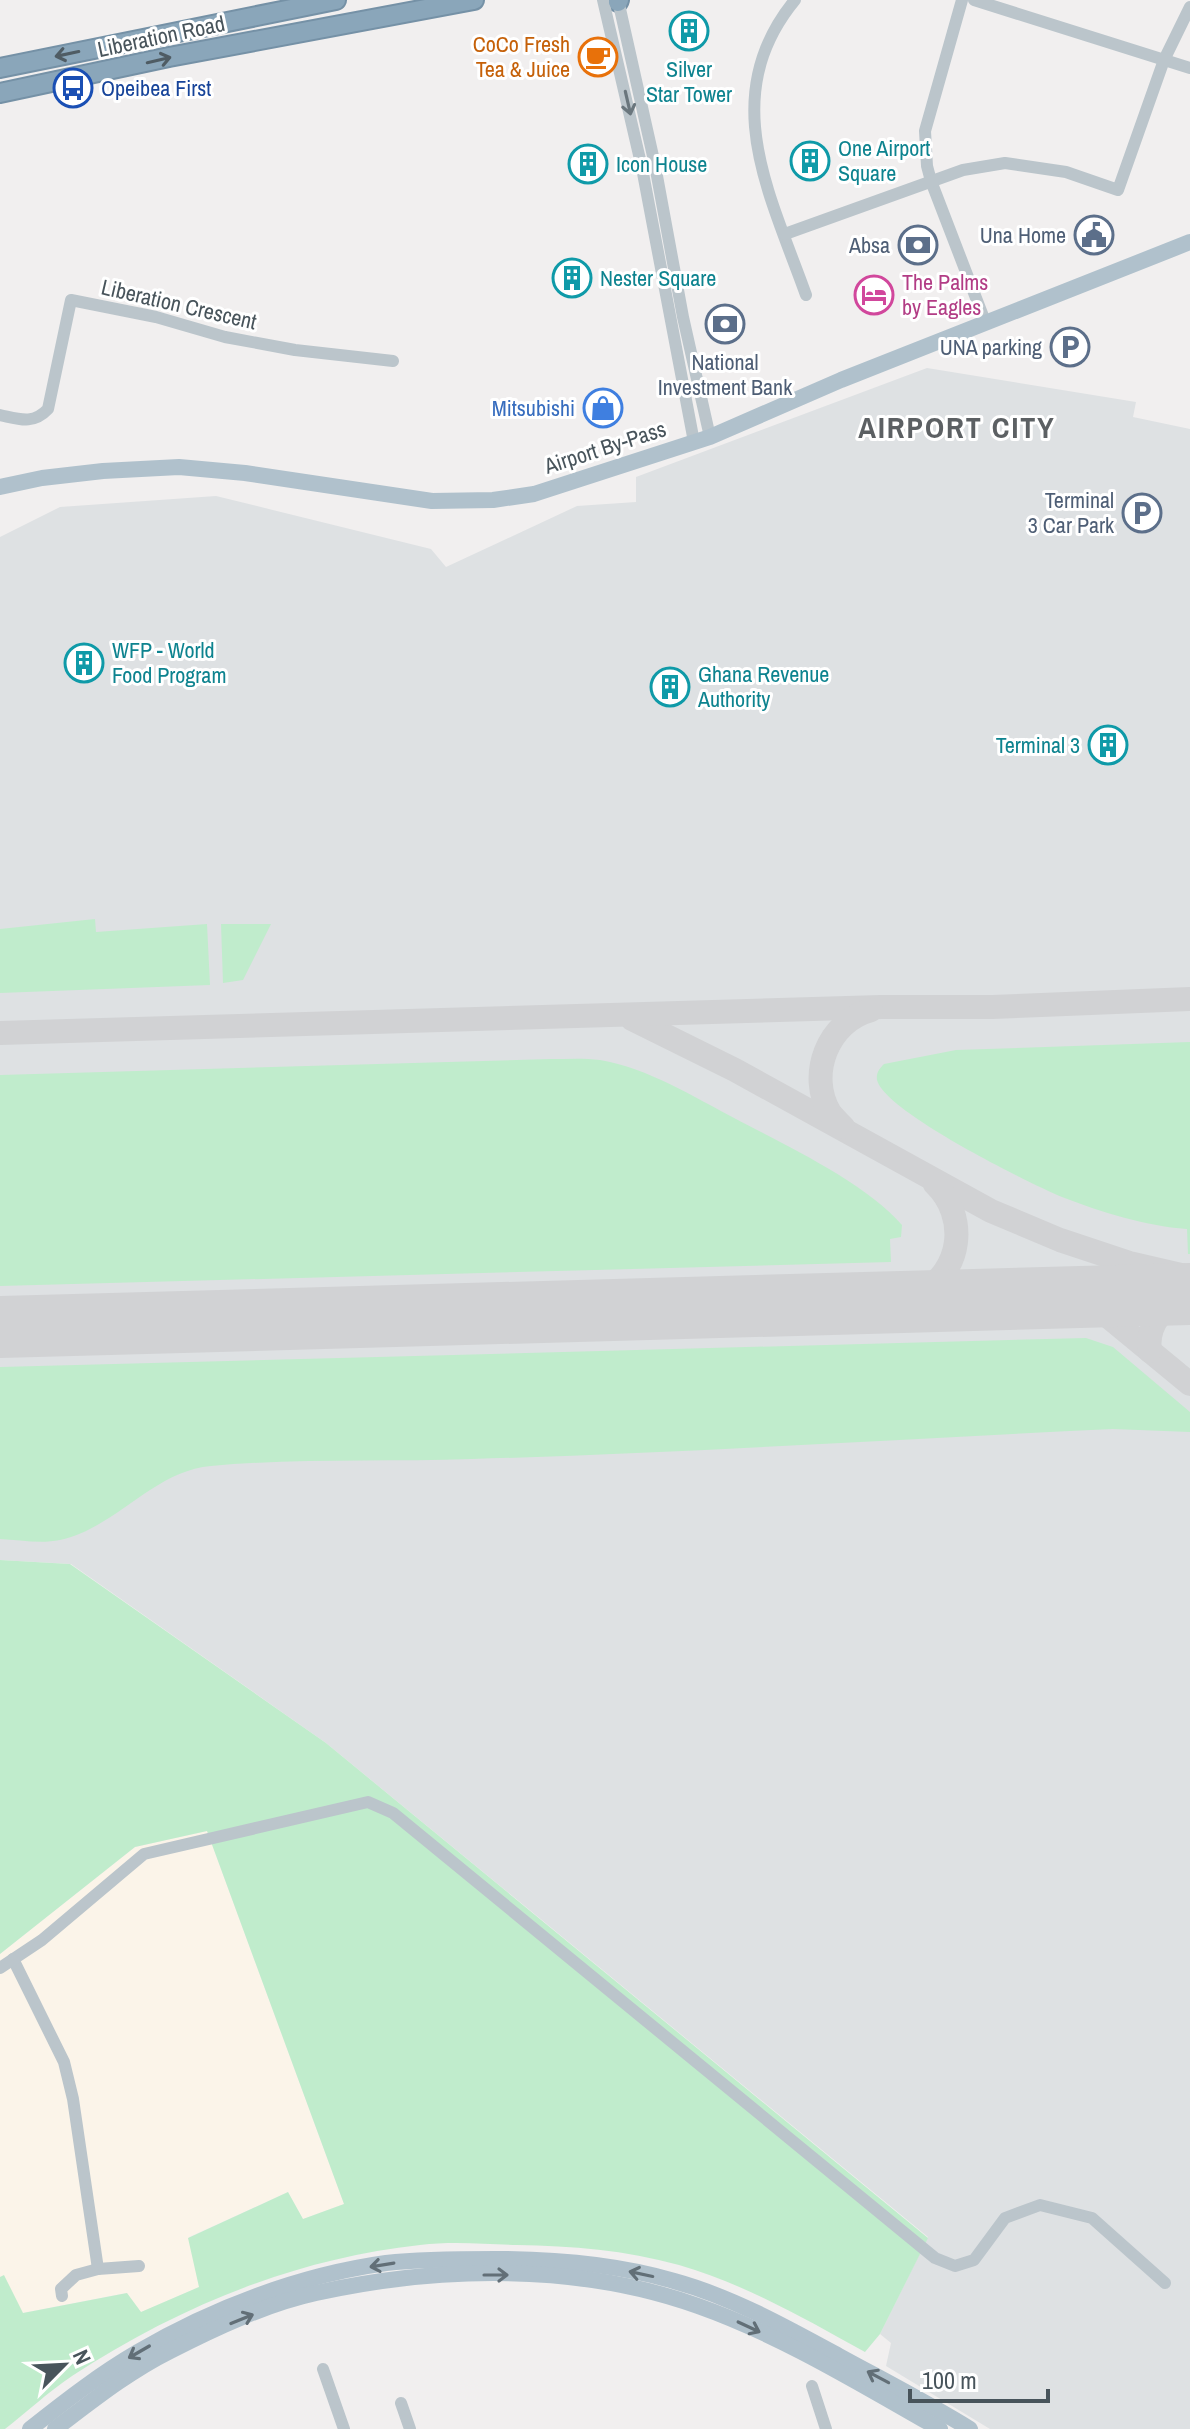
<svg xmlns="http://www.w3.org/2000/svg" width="1190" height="2429" font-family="'Archivo Narrow',sans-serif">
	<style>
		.commercial { fill: #fbf4e9 }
		.airport { fill: #dee1e3 }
		.green { fill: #c0eccc }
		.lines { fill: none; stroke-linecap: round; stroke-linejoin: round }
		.taxiway { stroke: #d1d2d4; stroke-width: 24 }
		.runway { stroke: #d1d2d4; stroke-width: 62 }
		.highway-casing { stroke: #7591a6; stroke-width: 22 }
		.minor { stroke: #bbc5cb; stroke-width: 12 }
		.major { stroke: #b0c1cc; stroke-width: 16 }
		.highway { stroke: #8aa6ba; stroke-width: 18 }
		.oneway { stroke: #4f5c64 }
		.oneway2 { stroke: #6a767d }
		.oneway3 { stroke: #626f77 }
		.labels { text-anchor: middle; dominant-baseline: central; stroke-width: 6; stroke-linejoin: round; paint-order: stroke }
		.street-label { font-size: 22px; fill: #48545b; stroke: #fff }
		.food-label { font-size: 22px; fill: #c56008; stroke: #fff; text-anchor: end }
		.culture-label { font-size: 22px; fill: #0d838f; stroke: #fff; text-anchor: start }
		.transit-label { font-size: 22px; fill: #164399; stroke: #fff; text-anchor: start }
		.service-label { font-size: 22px; fill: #4e5e75; stroke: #fff; text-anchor: end }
		.hotel-label { font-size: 22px; fill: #b23c85; stroke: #fff; text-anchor: start }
		.shop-label { font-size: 22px; fill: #366cbe; stroke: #fff; text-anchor: end }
		.district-label { font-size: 30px; font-weight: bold; letter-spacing: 2px; fill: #5c6063; stroke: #fff }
	</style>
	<rect width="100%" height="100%" fill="#f1efef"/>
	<!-- commercial -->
	<polygon class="commercial" points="207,1831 344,2204 303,2219 288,2192 189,2237 199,2287 141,2312 126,2293 22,2313 4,2276 0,2277 0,1954 135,1847"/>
	<!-- airport -->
	<polygon class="airport" points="927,368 1136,402 1133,417 1190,429 1190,2429 990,2429 886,2366 891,2343 880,2334 928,2237 326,1743 71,1564 0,1560 0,537 60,507 216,496 431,549 446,567 577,506 636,502 636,477"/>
	<!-- green -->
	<g class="green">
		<polygon points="95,919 96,932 207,924 210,985 0,993 0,929"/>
		<polygon points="221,924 271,924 243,980 223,983"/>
		<path d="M1190 1042V1254H1188L1187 1229C1145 1226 1101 1212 1062 1197 1029 1183 885 1112 877 1080 876 1073 879 1069 884 1064L956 1050Z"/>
		<path d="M551 1059C567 1059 585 1058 600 1060 648 1068 694 1097 736 1119 785 1145 866 1183 902 1225L901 1237 890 1239 891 1262 0 1286V1075Z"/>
		<path d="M1086 1338 1113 1347 1190 1412V1432L1113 1429C899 1439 686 1453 472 1459 385 1462 298 1458 211 1466 153 1471 116 1528 60 1540 41 1544 19 1540 0 1539V1367Z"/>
		<path d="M0 1560 70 1564 326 1743 928 2238 880 2334 865 2352C805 2319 745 2284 679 2265 625 2250 572 2246 517 2245 485 2244 452 2241 420 2245 293 2259 178 2307 72 2376 48 2392 27 2412 5 2429H0V2277L4 2275 23 2313 127 2293 141 2312 199 2287 188 2238 288 2192 303 2219 344 2204 207 1831 135 1847 0 1954Z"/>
	</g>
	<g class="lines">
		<!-- taxiway -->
		<g class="taxiway">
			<polyline points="632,1019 735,1070 991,1211 1060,1240 1129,1263 1190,1277"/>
			<polyline points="0,1033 881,1007 992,1007 1190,999"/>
			<path d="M843 1127C839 1123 834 1118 830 1113 807 1075 828 1021 871 1010"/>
			<polyline points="1062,1297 1099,1309 1190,1384"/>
			<path d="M858 1303C878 1301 901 1302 919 1293 963 1272 968 1216 935 1184"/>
			<polyline points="0,1326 17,1326"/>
			<path d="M1150 1351C1146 1324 1165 1303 1190 1295"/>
		</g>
		<!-- runway -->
		<polyline class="runway" points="0,1327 1190,1294"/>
		<defs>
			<g id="highway">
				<polyline points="618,2 619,0"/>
				<polyline points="0,68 336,0"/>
				<polyline points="0,93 169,57 474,0"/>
			</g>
		</defs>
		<!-- highway casing -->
		<use href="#highway" class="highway-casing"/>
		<!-- minor -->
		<g class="minor">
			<polyline points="603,0 642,168 694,442"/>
			<polyline points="618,0 655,165 683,317 710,437"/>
			<path d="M795 0C716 96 770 194 806 295"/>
			<polyline points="962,0 925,131 927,166 931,181 986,324"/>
			<polyline points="974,0 1190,68"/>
			<polyline points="785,234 963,170 1005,163 1066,172 1118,190 1164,60 1190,7"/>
			<path d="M0 415C19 419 33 425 48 409L71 300 156 317 225 337 295 350 393 361"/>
			<polyline points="13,1959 64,2062 73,2099 98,2269 139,2266"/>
			<polyline points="0,1968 42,1940 144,1854 368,1802 393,1813 935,2258 955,2266 974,2260 1005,2218 1040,2205 1092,2218 1165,2283"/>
			<polyline points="62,2296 61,2289 76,2275 98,2269"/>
			<polyline points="323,2369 344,2429"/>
			<polyline points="812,2386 826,2429"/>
			<polyline points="401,2403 410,2429"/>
		</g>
		<!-- major -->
		<g class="major">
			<polyline points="0,487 42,478 103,471 179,467 245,473 432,501 493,500 534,494 710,437 841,380 1190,242"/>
			<path d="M30 2429C64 2402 100 2374 138 2352 213 2308 300 2275 386 2263 422 2259 459 2259 495 2259 555 2259 616 2264 674 2281 732 2297 786 2327 839 2356 883 2380 928 2403 970 2429"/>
			<path d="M55 2429C92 2401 128 2372 170 2351 215 2328 266 2304 316 2293 439 2266 578 2263 698 2306 783 2336 862 2385 940 2429"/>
		</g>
		<!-- highway -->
		<use href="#highway" class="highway"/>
	</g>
	<!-- one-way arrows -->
	<defs><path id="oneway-shaft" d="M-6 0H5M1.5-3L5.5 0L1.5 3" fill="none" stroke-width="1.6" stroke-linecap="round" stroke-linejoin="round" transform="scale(2)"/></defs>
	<g class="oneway">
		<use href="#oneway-shaft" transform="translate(67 54) rotate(168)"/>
		<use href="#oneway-shaft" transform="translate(159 60) rotate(-13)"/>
	</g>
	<use class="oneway2" href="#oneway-shaft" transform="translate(628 103) rotate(77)"/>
	<g class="oneway3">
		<use href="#oneway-shaft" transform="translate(382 2265) rotate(171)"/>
		<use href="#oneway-shaft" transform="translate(641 2274) rotate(-168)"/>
		<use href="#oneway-shaft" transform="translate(496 2275)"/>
		<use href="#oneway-shaft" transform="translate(242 2319) rotate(-22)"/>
		<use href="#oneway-shaft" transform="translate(749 2327) rotate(25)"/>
		<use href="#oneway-shaft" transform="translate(139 2352) rotate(150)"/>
		<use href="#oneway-shaft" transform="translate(878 2377) rotate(-152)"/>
	</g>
	<!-- icons -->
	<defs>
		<symbol id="building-ring" viewBox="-11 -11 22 22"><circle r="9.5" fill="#fff" stroke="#0f9aa8" stroke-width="1.5"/><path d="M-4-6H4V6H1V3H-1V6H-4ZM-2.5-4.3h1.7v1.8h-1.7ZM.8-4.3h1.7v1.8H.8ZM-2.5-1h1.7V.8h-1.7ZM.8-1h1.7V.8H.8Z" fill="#0f9aa8"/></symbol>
		<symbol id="cafe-ring" viewBox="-11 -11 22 22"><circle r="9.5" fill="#fff" stroke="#e8710a" stroke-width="1.5"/><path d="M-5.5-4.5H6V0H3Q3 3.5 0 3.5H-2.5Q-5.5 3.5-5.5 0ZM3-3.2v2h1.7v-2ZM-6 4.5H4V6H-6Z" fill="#e8710a"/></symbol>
		<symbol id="bus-ring" viewBox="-11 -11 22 22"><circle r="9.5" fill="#fff" stroke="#1a4fb4" stroke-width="1.5"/><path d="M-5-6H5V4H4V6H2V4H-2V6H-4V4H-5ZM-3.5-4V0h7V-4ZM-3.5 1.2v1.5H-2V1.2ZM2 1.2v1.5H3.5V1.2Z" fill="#1a4fb4"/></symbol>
		<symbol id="civic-ring" viewBox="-11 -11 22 22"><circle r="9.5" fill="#fff" stroke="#5c6f8a" stroke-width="1.5"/><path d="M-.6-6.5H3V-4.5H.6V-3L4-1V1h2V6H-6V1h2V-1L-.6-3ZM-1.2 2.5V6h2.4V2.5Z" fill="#5c6f8a"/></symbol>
		<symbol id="bank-ring" viewBox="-11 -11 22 22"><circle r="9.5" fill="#fff" stroke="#5c6f8a" stroke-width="1.5"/><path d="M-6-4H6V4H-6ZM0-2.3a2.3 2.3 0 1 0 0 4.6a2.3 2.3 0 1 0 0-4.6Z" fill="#5c6f8a"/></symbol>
		<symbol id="hotel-ring" viewBox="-11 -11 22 22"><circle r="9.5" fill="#fff" stroke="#d1479c" stroke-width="1.5"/><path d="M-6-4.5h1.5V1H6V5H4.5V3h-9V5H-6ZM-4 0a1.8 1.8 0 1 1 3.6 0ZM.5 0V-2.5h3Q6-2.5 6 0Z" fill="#d1479c"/></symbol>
		<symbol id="parking-ring" viewBox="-11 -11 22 22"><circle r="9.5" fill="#fff" stroke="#5c6f8a" stroke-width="1.5"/><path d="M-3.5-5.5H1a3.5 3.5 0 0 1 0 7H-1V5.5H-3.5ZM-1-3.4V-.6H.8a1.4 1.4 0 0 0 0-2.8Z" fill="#5c6f8a"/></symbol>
		<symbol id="shop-ring" viewBox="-11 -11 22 22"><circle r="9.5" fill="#fff" stroke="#3f7fe0" stroke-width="1.5"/><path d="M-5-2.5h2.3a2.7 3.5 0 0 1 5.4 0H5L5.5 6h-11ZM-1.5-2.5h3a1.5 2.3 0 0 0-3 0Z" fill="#3f7fe0"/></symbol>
	</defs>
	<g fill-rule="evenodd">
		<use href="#building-ring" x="667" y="9" width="44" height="44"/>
		<use href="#cafe-ring" x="576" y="35" width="44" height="44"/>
		<use href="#bus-ring" x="51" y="66" width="44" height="44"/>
		<use href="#building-ring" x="788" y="139" width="44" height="44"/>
		<use href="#building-ring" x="566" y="142" width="44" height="44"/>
		<use href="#civic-ring" x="1072" y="213" width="44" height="44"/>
		<use href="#bank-ring" x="896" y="223" width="44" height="44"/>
		<use href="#building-ring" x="550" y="256" width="44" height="44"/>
		<use href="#hotel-ring" x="852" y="273" width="44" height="44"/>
		<use href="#bank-ring" x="703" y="302" width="44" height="44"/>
		<use href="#parking-ring" x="1048" y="325" width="44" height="44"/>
		<use href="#shop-ring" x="581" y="386" width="44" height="44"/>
		<use href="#parking-ring" x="1120" y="491" width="44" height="44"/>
		<use href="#building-ring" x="62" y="641" width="44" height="44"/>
		<use href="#building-ring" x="648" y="665" width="44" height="44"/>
		<use href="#building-ring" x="1086" y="723" width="44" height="44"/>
	</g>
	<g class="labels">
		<!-- street labels -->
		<g class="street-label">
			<text transform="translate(161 36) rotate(-12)">Liberation Road</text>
			<text transform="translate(179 304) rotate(13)">Liberation Crescent</text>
			<text transform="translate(605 447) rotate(-18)">Airport By-Pass</text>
		</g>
		<!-- food labels -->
		<g class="food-label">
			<text x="570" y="44">CoCo Fresh<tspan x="570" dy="25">Tea &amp; Juice</tspan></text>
		</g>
		<!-- culture labels -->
		<g class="culture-label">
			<text x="689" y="69" text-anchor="middle">Silver<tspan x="689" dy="25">Star Tower</tspan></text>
			<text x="838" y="148">One Airport<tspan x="838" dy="25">Square</tspan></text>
			<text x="616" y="164">Icon House</text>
			<text x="600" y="278">Nester Square</text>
			<text x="112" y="650">WFP - World<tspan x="112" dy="25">Food Program</tspan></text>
			<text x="698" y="674">Ghana Revenue<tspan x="698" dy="25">Authority</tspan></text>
			<text x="1080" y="745" text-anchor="end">Terminal 3</text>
		</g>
		<!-- transit labels -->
		<g class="transit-label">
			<text x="101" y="88">Opeibea First</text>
		</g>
		<!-- service labels -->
		<g class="service-label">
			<text x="1066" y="235">Una Home</text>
			<text x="890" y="245">Absa</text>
			<text x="1042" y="347">UNA parking</text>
			<text x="725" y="362" text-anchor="middle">National<tspan x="725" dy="25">Investment Bank</tspan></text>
			<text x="1114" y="500">Terminal<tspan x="1114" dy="25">3 Car Park</tspan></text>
		</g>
		<!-- hotel labels -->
		<g class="hotel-label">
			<text x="902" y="282">The Palms<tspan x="902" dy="25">by Eagles</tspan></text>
		</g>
		<!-- shop labels -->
		<g class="shop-label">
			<text x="575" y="408">Mitsubishi</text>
		</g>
		<!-- district labels -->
		<g class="district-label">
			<text x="957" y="427">AIRPORT CITY</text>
		</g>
	</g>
	<!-- north arrow -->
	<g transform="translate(64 2365) rotate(66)" stroke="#ffffff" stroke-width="6" paint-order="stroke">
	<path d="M0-6L14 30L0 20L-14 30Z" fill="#48545b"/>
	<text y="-12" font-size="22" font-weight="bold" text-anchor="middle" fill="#48545b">N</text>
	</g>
	<!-- scale -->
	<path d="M910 2389v12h138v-12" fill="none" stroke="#48545b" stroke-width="4"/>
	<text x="922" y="2389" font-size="24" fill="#48545b" stroke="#ffffff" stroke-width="6" paint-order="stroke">100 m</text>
</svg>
